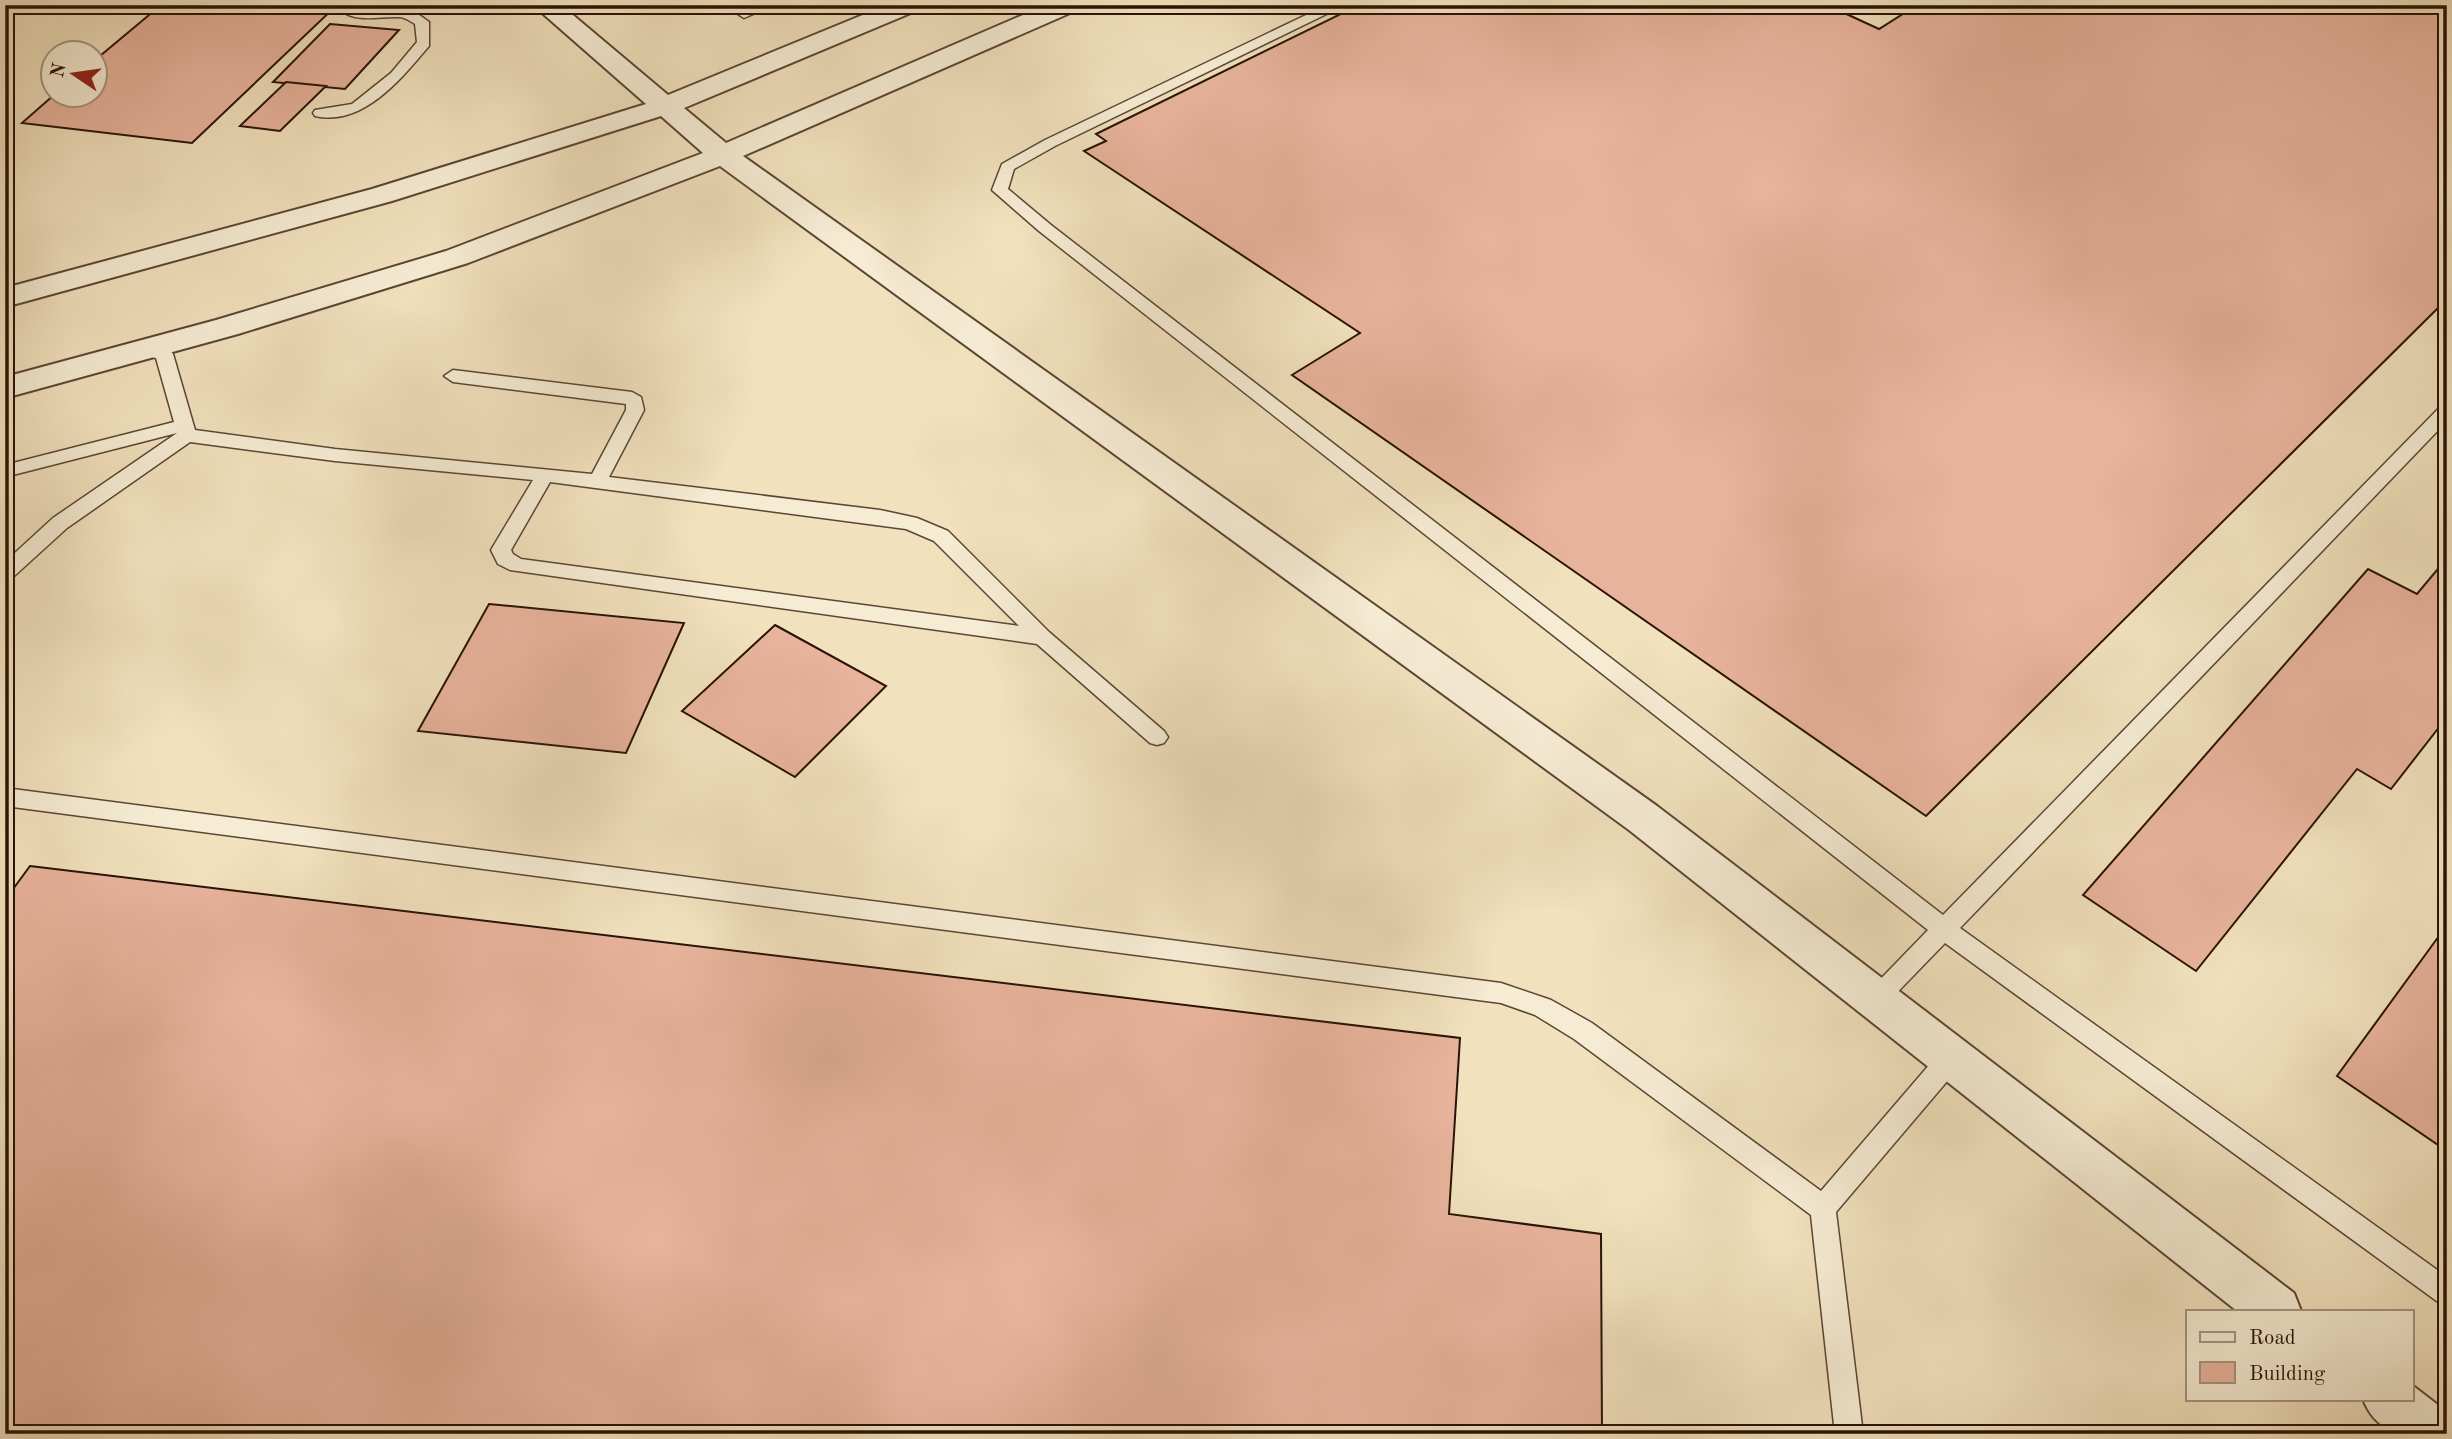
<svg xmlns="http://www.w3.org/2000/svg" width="2452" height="1439" font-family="'Old Standard TT',serif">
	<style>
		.building { fill: #e8b39c; stroke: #291307; stroke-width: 2 }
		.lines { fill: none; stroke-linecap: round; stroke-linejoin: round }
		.service-casing { stroke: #5b4634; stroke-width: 3 }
		.tertiary-casing { stroke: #5b4634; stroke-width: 4 }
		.service { fill: #f6ecd4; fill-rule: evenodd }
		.tertiary { fill: #f6ecd4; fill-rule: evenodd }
	</style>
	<rect width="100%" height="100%" fill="#f1e1bd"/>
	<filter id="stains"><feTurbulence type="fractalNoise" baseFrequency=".00286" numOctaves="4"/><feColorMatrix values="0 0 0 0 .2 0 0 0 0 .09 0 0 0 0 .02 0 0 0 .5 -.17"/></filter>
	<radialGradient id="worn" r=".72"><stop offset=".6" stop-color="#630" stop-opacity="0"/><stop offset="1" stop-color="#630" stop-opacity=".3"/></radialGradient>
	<!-- building -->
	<g class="building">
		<polygon points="161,5 337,5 192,143 22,123 55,94 94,94 94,61"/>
		<polygon points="1359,5 1827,5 1879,29 1917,5 2447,5 2447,299 1926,816 1292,375 1360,333 1084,151 1106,141 1096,134"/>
		<polygon points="330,24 399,30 345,89 273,82"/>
		<polygon points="286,82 326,86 280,131 240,126"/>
		<polygon points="2447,558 2447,717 2391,789 2357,769 2196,971 2083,895 2368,569 2417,594"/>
		<polygon points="489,604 684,623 626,753 418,731"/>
		<polygon points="775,625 886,686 795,777 682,711"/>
		<polygon points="30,866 1460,1038 1449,1214 1601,1234 1602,1434 5,1434 5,900"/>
		<polygon points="2447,925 2447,1151 2337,1076"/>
	</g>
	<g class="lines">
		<defs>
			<g id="service">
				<path d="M407 5H426L415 12 429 22V46C402 78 363 127 315 116L313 113 315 110 352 104 391 73 417 42 415 24C410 21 405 17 399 17 381 16 357 23 342 11L344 8 379 11Z"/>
				<polygon points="724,5 740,5 745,9 753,5 773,5 744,18"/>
				<polygon points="1327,5 1345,5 1055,146 1014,169 1008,189 1051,225 1943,915 2441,406 2447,404 2447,421 1960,928 2447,1277 2447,1306 2438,1302 1945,943 1884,1006 1876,1010 1868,1006 1864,999 1868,992 1928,930 1039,231 992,190 1002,164 1045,140"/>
				<path d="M1853 5H1898C1886 14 1865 14 1853 5Z"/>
				<path d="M144 345 170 350 173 354 195 430 335 449 592 474 626 410V404L453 382 444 376 453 370 632 392 641 397 644 410 609 477 880 510 917 518 948 531 1049 632 1164 731 1168 737 1164 743 1157 745 1150 743 1037 644 510 570 498 564 491 550 533 480 335 461 190 442 67 528 12 578 5 580V562L53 518 177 433 5 477V465L174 422 156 358 138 354 135 350ZM550 482 906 529 934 541 1019 626 521 559 513 554 511 550Z"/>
				<polygon points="5,788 1501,983 1551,1000 1592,1023 1821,1191 1942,1050 1951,1047 1960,1050 1963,1058 1960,1066 1836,1212 1863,1434 1835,1434 1811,1215 1574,1039 1535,1015 1501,1003 5,806"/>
			</g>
			<g id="tertiary">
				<polygon points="533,5 561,5 668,95 887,5 921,5 918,10 684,108 726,143 1046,5 1080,5 1077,10 743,156 1657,806 2294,1293 2301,1311 2237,1311 1629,830 720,166 468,263 238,334 5,398 5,377 216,320 446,251 703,153 661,116 392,201 5,307 5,288 372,189 646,104"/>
				<path d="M2412 1385 2447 1412V1434C2407 1434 2379 1439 2363 1399H2412Z"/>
			</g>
		</defs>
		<!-- service casing -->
		<use href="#service" class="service-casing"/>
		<!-- tertiary casing -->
		<use href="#tertiary" class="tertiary-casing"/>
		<!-- service -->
		<use href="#service" class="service"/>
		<!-- tertiary -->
		<use href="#tertiary" class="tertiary"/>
	</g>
	<!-- margin -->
	<rect width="2452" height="1439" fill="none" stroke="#f1e1bd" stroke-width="28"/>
	<rect x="7" y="7" width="2438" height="1425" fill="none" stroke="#291307" stroke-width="3.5"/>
	<rect x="14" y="14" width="2424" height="1411" fill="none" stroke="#291307" stroke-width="2"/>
	<!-- legend -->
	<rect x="2186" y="1310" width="228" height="91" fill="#f6ecd4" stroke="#a49582" stroke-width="2"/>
	<rect x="2200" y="1332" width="35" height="10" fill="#f6ecd4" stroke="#a49582" stroke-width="2"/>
	<text x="2249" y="1344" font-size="21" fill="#291307">Road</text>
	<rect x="2200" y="1362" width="35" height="21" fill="#e8b39c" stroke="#a49582" stroke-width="2"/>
	<text x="2249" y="1380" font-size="21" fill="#291307">Building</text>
	<!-- north arrow -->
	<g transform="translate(74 74) rotate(283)"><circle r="33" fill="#f6ecd4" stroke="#a49582" stroke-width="2"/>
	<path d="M0-5L12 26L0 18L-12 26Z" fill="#8f2418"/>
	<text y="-10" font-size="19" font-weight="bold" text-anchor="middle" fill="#291307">N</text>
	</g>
	<rect width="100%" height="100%" filter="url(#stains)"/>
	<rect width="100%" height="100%" fill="url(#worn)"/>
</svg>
